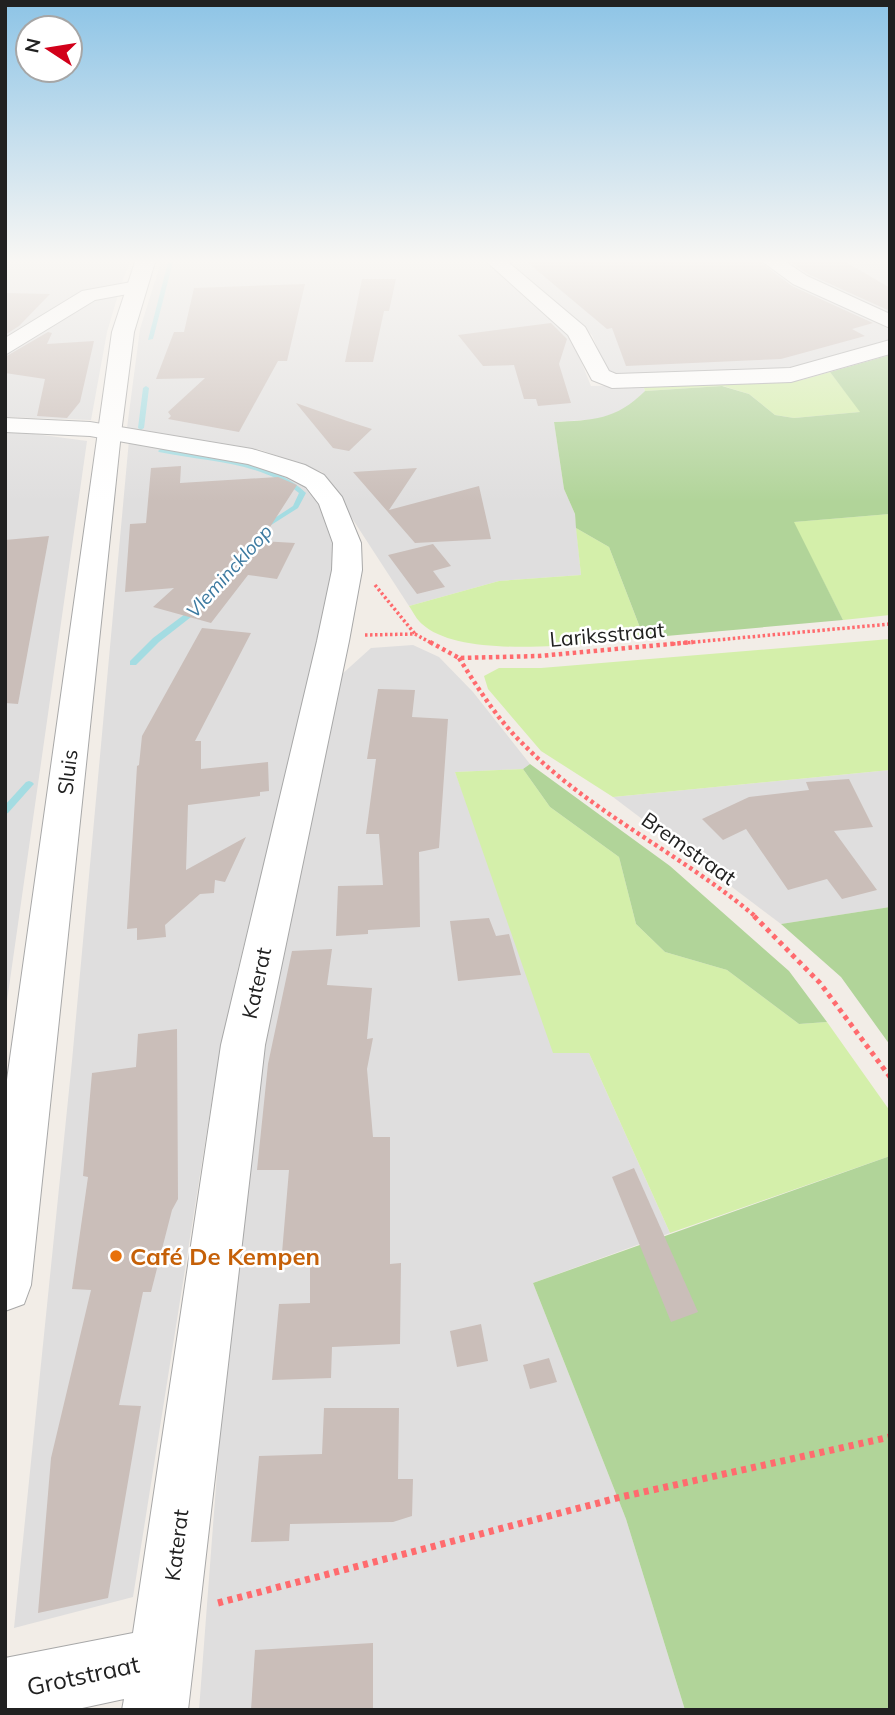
<svg xmlns="http://www.w3.org/2000/svg" width="895" height="1715" font-family="Mulish,sans-serif">
	<style>
		.residential { fill: #dfdede }
		.grass { fill: #d4efaa }
		.forest { fill: #b1d499 }
		.lines { fill: none; stroke-linecap: round; stroke-linejoin: round }
		.stream { fill: #a4dce2; fill-rule: evenodd }
		.building { fill: #cabeb9 }
		.minor-casing { stroke: #a8a8a8; stroke-width: 2 }
		.tertiary-casing { stroke: #a8a8a8; stroke-width: 2 }
		.path-far3 { stroke: #ff6b6e; stroke-width: 3.5; stroke-dasharray: 2.5 2.5; stroke-linecap: butt }
		.path-far2 { stroke: #ff6b6e; stroke-width: 4.5; stroke-dasharray: 3.5 3.5; stroke-linecap: butt }
		.path-far1 { stroke: #ff6b6e; stroke-width: 5; stroke-dasharray: 4.5 4.5; stroke-linecap: butt }
		.path { stroke: #ff6b6e; stroke-width: 7; stroke-dasharray: 5 5; stroke-linecap: butt }
		.minor { fill: #fff; fill-rule: evenodd }
		.tertiary { fill: #fff; fill-rule: evenodd }
		.food-dot { fill: #e8710a; stroke: #fff; stroke-width: 2.5 }
		.labels { text-anchor: middle; dominant-baseline: central; stroke-width: 5; stroke-linejoin: round; paint-order: stroke }
		.far-water-label { font-size: 19px; font-style: italic; fill: #3d7aa0; stroke: #fff }
		.street-label { font-size: 21px; fill: #212121; stroke: #fff }
		.near-food-label { font-size: 24px; font-weight: bold; fill: #c56008; stroke: #fff; text-anchor: start }
		.near-street-label { font-size: 24px; fill: #212121; stroke: #fff }
	</style>
	<rect width="100%" height="100%" fill="#f2ede7"/>
	<!-- residential -->
	<g class="residential">
		<polygon points="5,262 130,262 121,284 5,344"/>
		<polygon points="161,262 487,262 572,339 591,386 643,385 645,391 628,408 599,419 554,422 564,489 575,514 581,575 499,581 409,606 322,472 261,450 127,428 140,329"/>
		<polygon points="505,262 762,262 890,330 890,341 772,372 621,377 607,371 592,335"/>
		<polygon points="784,262 890,262 890,317 810,278"/>
		<polygon points="118,295 107,332 91,420 5,417 5,351 89,299"/>
		<polygon points="5,430 87,441 5,1015"/>
		<polygon points="129,440 239,461 287,474 306,485 322,504 337,557 316,660 237,973 213,1093 133,1597 14,1628 72,1061"/>
		<polygon points="413,645 439,657 473,692 530,764 523,769 455,772 486,855 589,1053 670,1233 533,1283 626,1519 685,1710 199,1710 224,1381 258,1092 276,983 341,675 371,648"/>
		<polygon points="890,770 890,907 781,924 613,797"/>
	</g>
	<!-- grass -->
	<g class="grass">
		<polygon points="830,372 861,412 794,418 775,415 749,394 723,386 645,391 643,385 783,382 802,380"/>
		<polygon points="890,514 890,615 843,620 793,522"/>
		<path d="M576 528 609 547 644 638C591 643 462 661 422 624 417 620 413 612 409 606L499 581 581 575Z"/>
		<polygon points="890,639 890,770 613,797 541,751 488,689 484,676 499,668 541,668"/>
		<polygon points="523,769 550,807 619,857 636,924 665,952 727,970 799,1024 827,1022 890,1111 890,1156 670,1233 589,1053 553,1053 455,772"/>
	</g>
	<!-- forest -->
	<g class="forest">
		<path d="M890 355V514L794 522 843 620 644 638 609 547 576 528 575 514 564 489 554 422C593 420 616 420 645 391L722 386 749 394 775 415 794 418 860 412 830 372Z"/>
		<polygon points="530,764 670,866 789,971 827,1022 799,1024 727,970 665,952 636,924 619,857 550,807 523,769"/>
		<polygon points="890,907 890,1045 841,977 781,924"/>
		<polygon points="890,1156 890,1710 685,1710 626,1519 533,1283"/>
	</g>
	<g class="lines">
		<!-- stream -->
		<g class="stream">
			<polygon points="168,262 173,262 153,339 148,340"/>
			<polygon points="146,386 149,388 144,428 141,430 138,428 143,388"/>
			<path d="M161 449C209 457 269 458 306 493L298 508 268 527H264V525L293 506 299 493C259 461 207 462 159 452L158 451Z"/>
			<polygon points="193,608 196,608 200,610 159,642 136,665 130,665 130,661 153,638"/>
			<polygon points="29,781 32,782 34,784 32,786 8,813 5,814 5,805 26,782"/>
		</g>
	</g>
	<!-- building -->
	<g class="building">
		<polygon points="527,262 760,262 792,286 873,323 852,329 865,336 781,359 626,366 612,328 607,329"/>
		<polygon points="791,262 846,262 890,288 890,311 808,274"/>
		<polygon points="362,279 396,279 389,311 384,311 373,362 345,362"/>
		<polygon points="305,284 287,361 278,361 239,432 168,419 171,416 168,412 205,378 156,379 174,332 184,332 194,288"/>
		<polygon points="5,293 50,294 19,326 5,335"/>
		<polygon points="551,323 567,339 559,364 571,403 538,406 536,399 524,399 514,365 483,366 458,335"/>
		<polygon points="48,332 52,333 47,344 94,341 80,402 67,418 37,416 45,379 5,373 5,357"/>
		<polygon points="296,403 347,421 372,429 349,451 333,448"/>
		<polygon points="181,466 180,483 278,477 297,485 261,541 295,543 277,579 248,575 211,623 153,607 174,588 125,592 130,524 146,523 151,468"/>
		<polygon points="417,468 389,510 479,486 491,539 415,543 353,472"/>
		<polygon points="49,536 18,704 5,703 5,540"/>
		<polygon points="433,544 451,566 433,571 445,587 417,594 388,555"/>
		<polygon points="202,628 251,633 195,741 201,741 201,769 268,762 269,791 260,792 260,796 188,805 186,870 246,837 225,882 215,880 214,893 200,894 165,925 166,937 137,940 137,928 127,929 137,766 139,765 142,736"/>
		<polygon points="378,689 415,690 412,717 448,719 439,848 419,852 420,927 368,930 368,934 336,936 338,886 383,885 379,834 366,834 376,759 367,759"/>
		<polygon points="849,779 873,827 834,831 877,890 842,899 827,879 788,890 746,829 723,840 702,819 749,797 809,790 806,782"/>
		<polygon points="489,918 496,936 509,934 521,975 458,981 450,921"/>
		<polygon points="332,949 327,985 372,988 367,1039 373,1038 367,1069 373,1137 390,1137 390,1264 401,1263 400,1344 332,1347 331,1378 272,1380 279,1304 310,1303 310,1252 282,1253 289,1170 257,1170 268,1064 292,951"/>
		<polygon points="177,1029 178,1199 172,1210 151,1292 143,1292 119,1405 141,1406 108,1598 38,1613 51,1458 91,1290 72,1289 88,1177 83,1176 92,1073 136,1067 138,1034"/>
		<polygon points="634,1168 698,1312 671,1322 612,1177"/>
		<polygon points="481,1324 488,1361 457,1367 450,1331"/>
		<polygon points="549,1358 557,1382 530,1389 523,1365"/>
		<polygon points="324,1408 399,1408 398,1479 413,1479 412,1516 393,1522 290,1524 289,1541 251,1542 259,1456 322,1454"/>
		<polygon points="373,1643 373,1710 251,1710 255,1650"/>
	</g>
	<g class="lines">
		<defs>
			<g id="minor">
				<polygon points="487,262 508,262 585,327 609,371 616,374 790,368 890,340 890,354 791,382 612,388 592,380 568,335"/>
				<polygon points="763,262 786,262 807,276 890,314 890,328 793,284"/>
				<polygon points="137,281 147,287 144,291 95,300 5,355 5,338 82,291"/>
				<polygon points="5,418 90,422 252,449 305,465 324,475 342,497 361,543 362,570 349,641 265,1045 188,1710 122,1710 124,1699 73,1710 5,1710 5,1658 133,1633 221,1045 317,641 332,570 333,543 319,504 306,487 287,477 248,464 90,436 5,432"/>
			</g>
			<polygon id="tertiary" points="135,262 155,262 134,332 121,433 31,1285 24,1304 5,1311 5,1094 112,332"/>
		</defs>
		<!-- minor casing -->
		<use href="#minor" class="minor-casing"/>
		<!-- tertiary casing -->
		<use href="#tertiary" class="tertiary-casing"/>
		<!-- path-far3 -->
		<g class="path-far3">
			<polyline points="375,585 415,634"/>
			<polyline points="365,635 415,634 433,644"/>
			<polyline points="673,644 890,624"/>
		</g>
		<!-- path-far2 -->
		<g class="path-far2">
			<polyline points="430,642 459,658 539,656 693,642"/>
			<path d="M459 658C478 688 497 719 523 744 591 813 683 855 756 917"/>
		</g>
		<!-- path-far1 -->
		<polyline class="path-far1" points="754,916 820,983 890,1077"/>
		<!-- path -->
		<polyline class="path" points="218,1603 621,1497 890,1437"/>
		<!-- minor -->
		<use href="#minor" class="minor"/>
		<!-- tertiary -->
		<use href="#tertiary" class="tertiary"/>
	</g>
	<!-- sky -->
	<linearGradient id="sky" x2="0" y2="1"><stop stop-color="#8dc4e6"/><stop offset="0.52" stop-color="#f9f7f4"/><stop offset="1" stop-color="#f9f7f4" stop-opacity="0"/></linearGradient>
	<rect width="895" height="502" fill="url(#sky)"/>
	<!-- markers -->
	<circle class="food-dot" cx="116" cy="1256" r="7"/>
	<g class="labels">
		<!-- far-water labels -->
		<g class="far-water-label">
			<text transform="translate(229 571) rotate(-48)">Vleminckloop</text>
		</g>
		<!-- street labels -->
		<g class="street-label">
			<text transform="translate(607 634) rotate(-5)">Lariksstraat</text>
			<text transform="translate(67 772) rotate(-83)">Sluis</text>
			<text transform="translate(689 848) rotate(35)">Bremstraat</text>
			<text transform="translate(256 983) rotate(-78)">Katerat</text>
			<text transform="translate(176 1545) rotate(-83)">Katerat</text>
		</g>
		<!-- near-food labels -->
		<g class="near-food-label">
			<text x="130" y="1256">Café De Kempen</text>
		</g>
		<!-- near-street labels -->
		<g class="near-street-label">
			<text transform="translate(83 1675) rotate(-12)">Grotstraat</text>
		</g>
	</g>
	<!-- border -->
	<rect width="895" height="1715" fill="none" stroke="#212121" stroke-width="14"/>
	<!-- north arrow -->
	<g transform="translate(49 49) rotate(282)"><circle r="33" fill="#ffffff" stroke="#a6a6a6" stroke-width="2"/>
	<path d="M0-5L12 26L0 18L-12 26Z" fill="#d2001a"/>
	<text y="-10" font-size="19" font-weight="bold" text-anchor="middle" fill="#212121">N</text>
	</g>
</svg>
